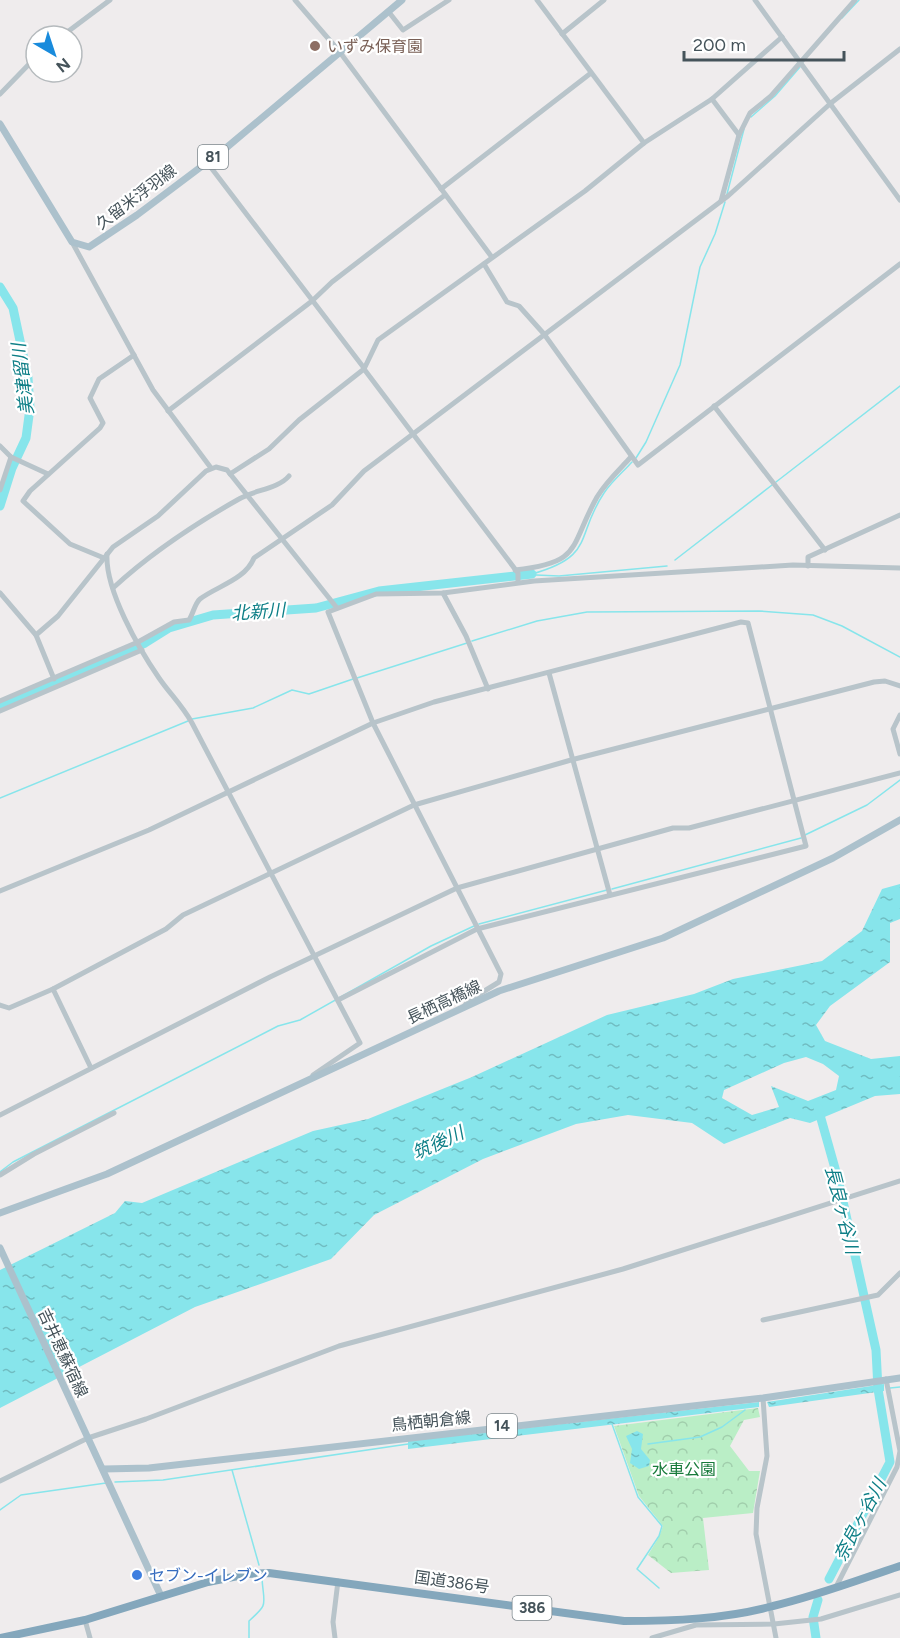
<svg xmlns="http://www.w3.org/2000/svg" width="900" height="1638" font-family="Figtree,'Noto Sans JP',sans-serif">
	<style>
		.forest { fill: url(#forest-crowns) }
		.water { fill: url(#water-ripples); fill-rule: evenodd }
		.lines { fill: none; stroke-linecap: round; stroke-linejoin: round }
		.stream { stroke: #87e5eb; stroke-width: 1.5 }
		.river { stroke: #87e5eb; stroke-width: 9 }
		.minor { stroke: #b8c4ca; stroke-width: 5 }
		.major { stroke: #acc1cc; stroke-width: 7 }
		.highway { stroke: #84a7bc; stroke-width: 8 }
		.education-dot { fill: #8d6e63; stroke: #fff; stroke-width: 2 }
		.shop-dot { fill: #3f7fe0; stroke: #fff; stroke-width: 2 }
		.labels { text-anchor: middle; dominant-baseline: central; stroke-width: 4.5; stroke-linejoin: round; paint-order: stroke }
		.shield { fill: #fff; stroke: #7d878c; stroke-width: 1.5 }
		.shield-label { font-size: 15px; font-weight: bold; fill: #45535a }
		.education-label { font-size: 16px; fill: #785e54; stroke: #fff; text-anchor: start }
		.street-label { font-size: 16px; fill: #45535a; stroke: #fff }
		.park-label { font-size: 16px; fill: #177a3a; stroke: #fff }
		.shop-label { font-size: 16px; fill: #366cbe; stroke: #fff; text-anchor: start }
		.water-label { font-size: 18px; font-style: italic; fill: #0e7f87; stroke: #fff }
	</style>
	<defs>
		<pattern id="forest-crowns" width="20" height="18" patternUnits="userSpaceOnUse" patternTransform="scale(1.5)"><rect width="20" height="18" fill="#baeec6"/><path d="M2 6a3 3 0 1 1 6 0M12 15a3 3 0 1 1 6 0" fill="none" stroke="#a1ceac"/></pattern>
		<pattern id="water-ripples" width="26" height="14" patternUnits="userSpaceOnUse" patternTransform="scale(1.5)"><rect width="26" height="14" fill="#87e5eb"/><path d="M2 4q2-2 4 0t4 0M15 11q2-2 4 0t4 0" fill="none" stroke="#70bcc1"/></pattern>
	</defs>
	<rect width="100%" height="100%" fill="#efeced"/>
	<!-- forest -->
	<polygon class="forest" points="758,1408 760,1417 744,1420 730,1446 749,1471 760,1471 753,1513 703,1518 709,1570 671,1573 648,1555 659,1537 663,1526 639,1496 614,1426"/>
	<!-- water -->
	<g class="water">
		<path d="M900 884V919L890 923V962L830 1006 816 1025 825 1041 871 1059 900 1056V1094L875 1096 810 1123 790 1118 724 1144 692 1123 628 1115 576 1124 483 1159 374 1215 331 1259 195 1307 0 1408V1270L115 1213 125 1201 142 1203 313 1131 368 1119 472 1077 607 1015 694 994 733 979 822 961 862 931 882 889ZM806 1057 823 1064 839 1076 836 1090 808 1101 771 1086 779 1107 752 1115 722 1098 724 1090 784 1063Z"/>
		<polygon points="884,1384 884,1391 769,1407 767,1402"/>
		<polygon points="759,1402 759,1407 408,1449 408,1441"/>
		<polygon points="637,1431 643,1434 641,1449 650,1460 649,1466 639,1469 630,1463 632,1449 626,1436"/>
	</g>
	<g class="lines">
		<!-- stream -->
		<g class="stream">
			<polyline points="842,18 859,0"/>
			<polyline points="751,117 775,96 800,67"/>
			<polyline points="727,194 744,129"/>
			<polyline points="636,458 646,442 680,365 700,267 715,234 725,202"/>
			<polyline points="776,482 900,386"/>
			<polyline points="675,560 772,485"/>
			<path d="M532 574C596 556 575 536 604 493 612 481 623 472 632 462"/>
			<polyline points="536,575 559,576 667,566"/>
			<polyline points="472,641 537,621 587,612 759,611 813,615 842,626 900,657"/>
			<polyline points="357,678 467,643"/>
			<polyline points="192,719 253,708 292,690 309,694 353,679"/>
			<polyline points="0,798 188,721"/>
			<polyline points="805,835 867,805 900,780"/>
			<polyline points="612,889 801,838"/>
			<polyline points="479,924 607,890"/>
			<polyline points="0,1172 13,1162 278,1026 300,1020 431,946 474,926"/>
			<polyline points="890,1388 900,1387"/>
			<polyline points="612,1424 638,1497 662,1526 659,1536 637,1569 659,1588"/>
			<polyline points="648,1444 700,1437 722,1427 745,1410"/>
			<polyline points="232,1470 259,1565"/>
			<polyline points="115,1482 163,1480 408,1444"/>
			<polyline points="0,1510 21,1495 106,1483"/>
			<path d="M249 1638V1621C269 1603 264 1606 262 1579"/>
		</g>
		<!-- river -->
		<g class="river">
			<polyline points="0,287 13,308 28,378 30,408 26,438 12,468 0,506"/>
			<polyline points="0,706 145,643 169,628 213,615 316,608 379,591 532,574"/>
			<polyline points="818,1108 838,1179 876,1350 878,1389 890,1462 829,1579"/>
			<polyline points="816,1638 813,1617 818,1600"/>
		</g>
		<!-- minor -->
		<g class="minor">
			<polyline points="295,0 339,51 491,256"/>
			<polyline points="537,0 644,143"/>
			<polyline points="755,0 900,200"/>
			<polyline points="388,11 403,30 449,0"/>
			<polyline points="562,34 604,0"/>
			<polyline points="62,36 110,0"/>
			<polyline points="0,94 36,57"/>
			<polyline points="712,99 739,135 721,201"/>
			<polyline points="739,135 750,113 771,96 855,0"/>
			<polyline points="206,161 364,368"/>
			<polyline points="441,189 591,73"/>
			<polyline points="72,242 153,390 211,468"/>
			<polyline points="484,264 507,302 519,306 544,334 638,465 900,264"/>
			<polyline points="364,369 518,573 518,582"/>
			<polyline points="714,406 825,550"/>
			<polyline points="168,411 312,301 332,282 445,195"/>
			<polyline points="0,446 11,457"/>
			<polyline points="11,457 48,474"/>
			<polyline points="230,474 269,449 299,420 364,369 378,340 585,191 644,143 712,99 782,37"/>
			<polyline points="0,490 11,457"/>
			<path d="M107 554C105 590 139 649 159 678 170 694 182 705 192 723L360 1043 313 1075"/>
			<polyline points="104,558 70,544 23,501 30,491 100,428 103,423 90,398 99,379 134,355"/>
			<polyline points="808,566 808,557 900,515"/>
			<path d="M515 570C583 563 569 547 597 497 606 482 619 470 630 458"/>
			<path d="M113 588C152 552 193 525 239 499 254 490 278 489 289 476"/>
			<polyline points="0,593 36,635 54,679"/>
			<polyline points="443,593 466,636 488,689"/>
			<polyline points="36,635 58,616 113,547 158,516 206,471 216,467 227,470 337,608"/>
			<polyline points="549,673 610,895"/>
			<path d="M0 701 138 642 174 622 189 620C193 614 195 603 200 599 217 586 245 580 254 558L332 505 364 471 728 196 831 103 900 49"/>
			<polyline points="0,711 142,650"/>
			<polyline points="900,715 893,729 900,754"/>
			<polyline points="0,891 149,830 373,723 434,702 741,622 748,623 806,846 477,929 338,1000"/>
			<polyline points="53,989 91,1068"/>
			<polyline points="0,1005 9,1008 53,989 166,929 183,915 414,805 571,760 874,682 885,681 900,686"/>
			<polyline points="464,1007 468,1001 499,982 501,974 373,723 328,612 376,594 443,593 534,581 793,565 900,568"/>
			<polyline points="0,1115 270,977 457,888 673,828 689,828 900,773"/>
			<polyline points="0,1175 34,1154 114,1113"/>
			<polyline points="763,1320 878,1295 900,1273"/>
			<polyline points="763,1398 767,1456 757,1508 756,1534 776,1638"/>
			<polyline points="0,1481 88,1438 146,1419 339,1346 623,1269 900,1181"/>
			<polyline points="836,1587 897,1467 900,1451 886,1379"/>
			<polyline points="85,1620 90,1638"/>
			<polyline points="335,1638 333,1622 338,1581"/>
			<polyline points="652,1638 696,1625 774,1624 821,1619 900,1595"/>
		</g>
		<!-- major -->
		<g class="major">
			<polyline points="0,124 72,242 89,247 137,215 226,148 402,0"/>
			<polyline points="0,1213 107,1174 499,991 663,938 833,858 900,820"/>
			<polyline points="0,1248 161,1596"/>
			<polyline points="104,1469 149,1468 763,1398 900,1378"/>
		</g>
		<!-- highway -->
		<path class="highway" d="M0 1638 85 1620 208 1582 248 1574 269 1573 624 1621C674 1621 725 1619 773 1606 816 1596 858 1580 900 1566"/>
	</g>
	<!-- markers -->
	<circle class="education-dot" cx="315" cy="46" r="6"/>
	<circle class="shop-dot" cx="137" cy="1575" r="6"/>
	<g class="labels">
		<!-- shield labels -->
		<g class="shield">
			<rect x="198" y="145" width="30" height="24" rx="4.5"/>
			<rect x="487" y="1414" width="30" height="24" rx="4.5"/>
			<rect x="512.5" y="1596" width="39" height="24" rx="4.5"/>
		</g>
		<g class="shield-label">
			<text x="213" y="157">81</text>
			<text x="502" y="1426">14</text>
			<text x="532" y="1608">386</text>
		</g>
		<!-- education labels -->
		<g class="education-label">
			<text x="327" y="46">いずみ保育園</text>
		</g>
		<!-- street labels -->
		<g class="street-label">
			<text transform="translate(136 197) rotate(-37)">久留米浮羽線</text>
			<text transform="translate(444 1002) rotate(-25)">長栖高橋線</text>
			<text transform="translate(63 1353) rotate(65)">吉井恵蘇宿線</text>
			<text transform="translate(431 1421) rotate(-6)">鳥栖朝倉線</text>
			<text transform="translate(452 1582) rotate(8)">国道386号</text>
		</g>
		<!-- park labels -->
		<g class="park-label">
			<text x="684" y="1469">水車公園</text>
		</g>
		<!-- shop labels -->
		<g class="shop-label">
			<text x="149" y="1575">セブン-イレブン</text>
		</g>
		<!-- water labels -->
		<g class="water-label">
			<text transform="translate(23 379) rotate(-97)">美津留川</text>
			<text transform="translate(258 612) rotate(-4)">北新川</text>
			<text transform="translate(438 1143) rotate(-25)">筑後川</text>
			<text transform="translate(842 1210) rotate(76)">長良ヶ谷川</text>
			<text transform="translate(860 1520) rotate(-62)">奈良ヶ谷川</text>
		</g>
	</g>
	<!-- north arrow -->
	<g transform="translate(54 54) rotate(141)"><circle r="28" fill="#ffffff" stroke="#b5babd" stroke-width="1.5"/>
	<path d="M0-4.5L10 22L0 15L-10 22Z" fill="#198bdc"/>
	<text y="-9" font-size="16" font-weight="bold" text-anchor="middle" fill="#45535a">N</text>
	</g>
	<!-- scale -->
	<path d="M684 51v9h160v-9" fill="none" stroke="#45535a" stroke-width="3"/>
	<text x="693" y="51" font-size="18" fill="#45535a" stroke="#ffffff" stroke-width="4.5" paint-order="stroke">200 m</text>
</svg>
